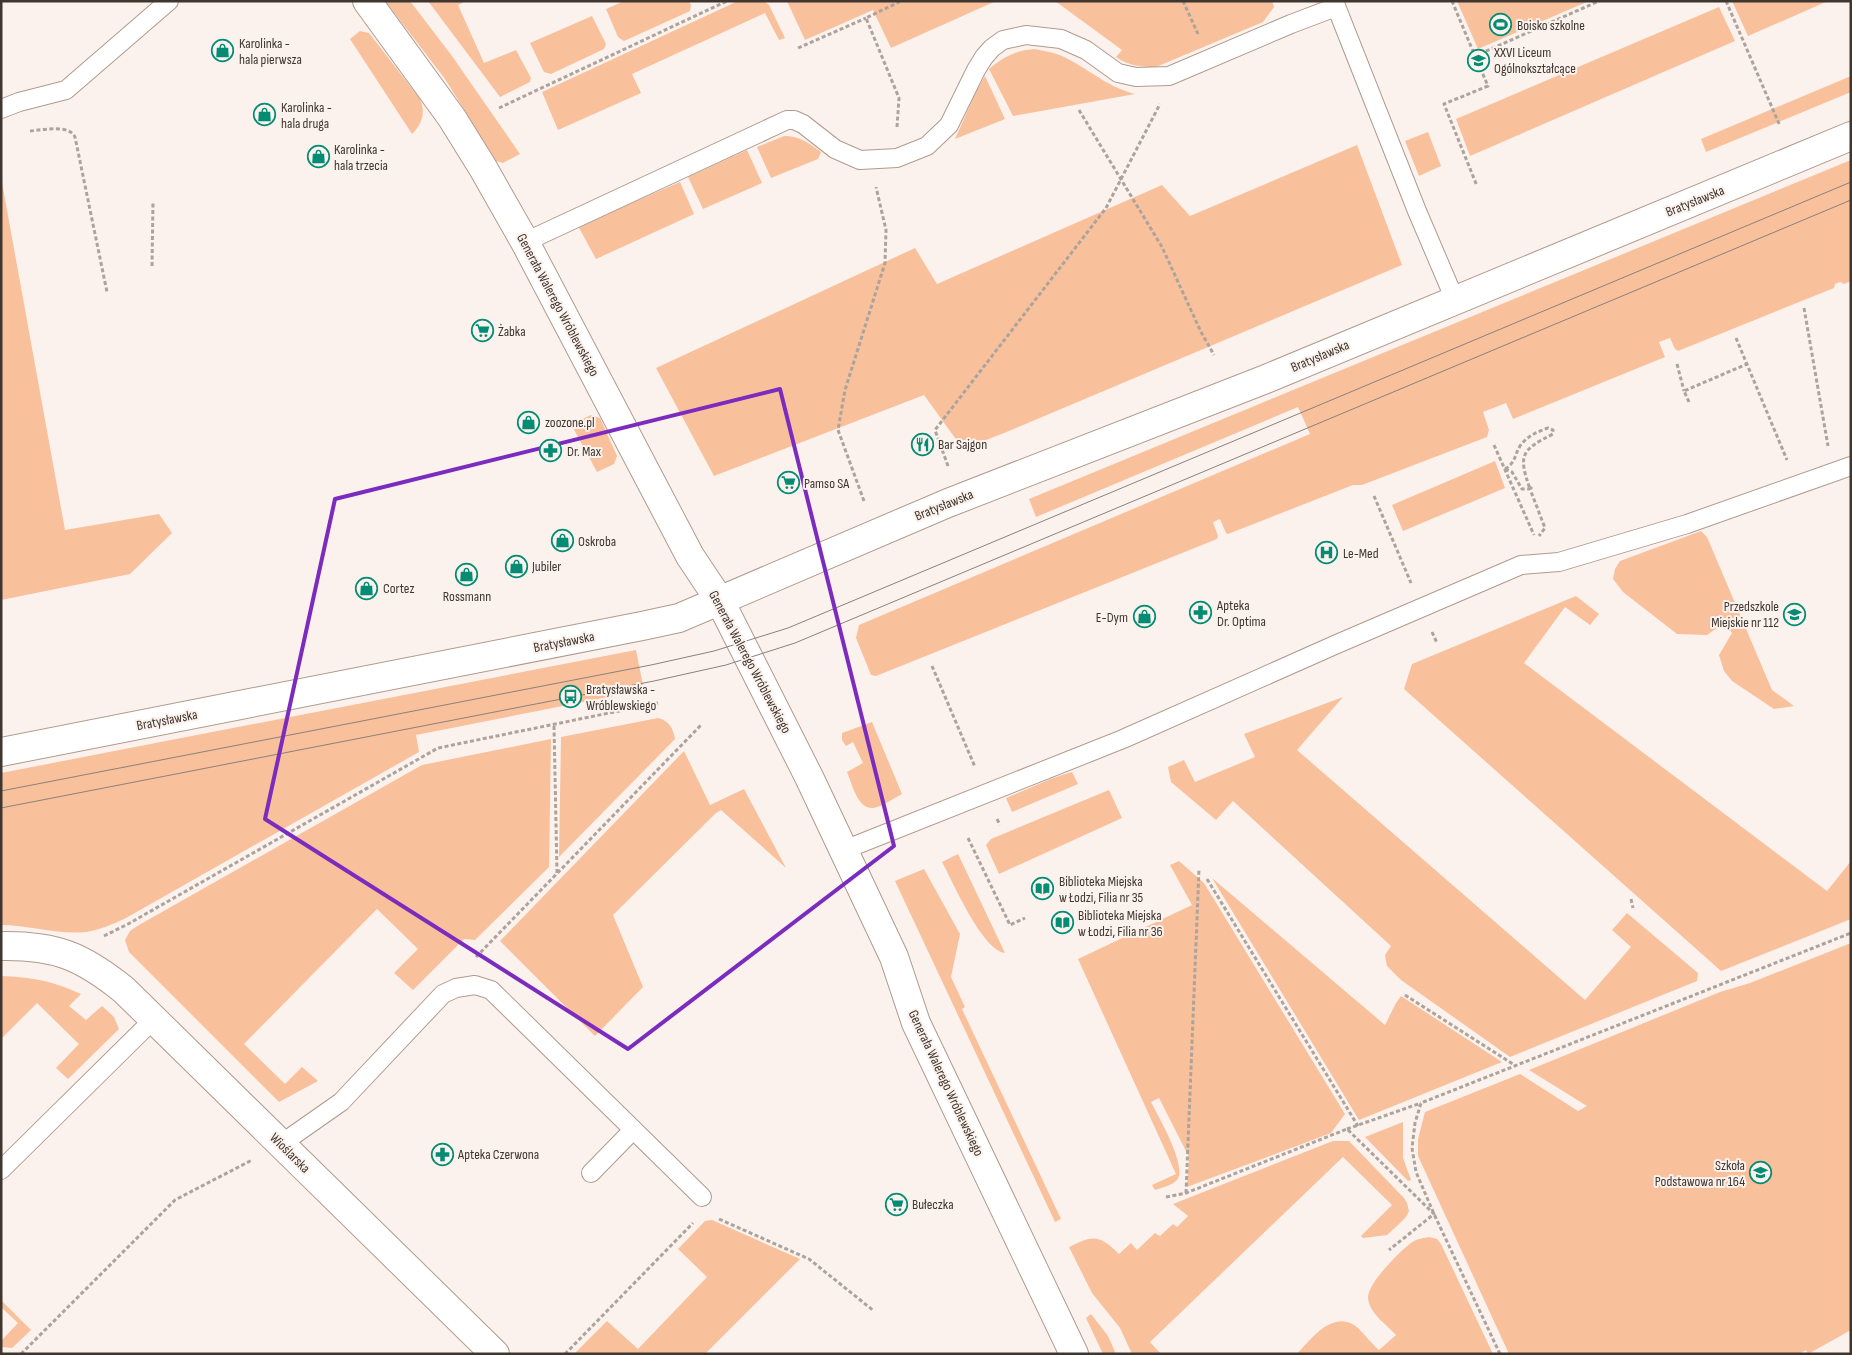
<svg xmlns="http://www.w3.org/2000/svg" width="1852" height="1355" font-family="'Sofia Sans Condensed',sans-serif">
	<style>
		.green { fill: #f9c09c }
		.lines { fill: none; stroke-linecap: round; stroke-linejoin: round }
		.service-casing { stroke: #b09a8d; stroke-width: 20 }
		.minor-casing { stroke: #b09a8d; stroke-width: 30 }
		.tertiary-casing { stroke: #b09a8d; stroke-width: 30 }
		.path { stroke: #aca39d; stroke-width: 3; stroke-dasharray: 4 2.5; stroke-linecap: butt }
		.service { stroke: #fff; stroke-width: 18 }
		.minor { stroke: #fff; stroke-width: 28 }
		.tertiary { stroke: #fff; stroke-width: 28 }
		.tram { stroke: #8a817b; stroke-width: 1 }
		.marked { fill: none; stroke: #7b2cbf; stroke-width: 4; stroke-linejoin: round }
		.labels { text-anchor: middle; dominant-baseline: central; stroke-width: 4; stroke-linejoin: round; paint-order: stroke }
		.poi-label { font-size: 14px; fill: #3f3630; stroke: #fcf2ed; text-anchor: start }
		.street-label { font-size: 14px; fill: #3f3630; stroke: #fcf2ed }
	</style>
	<rect width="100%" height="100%" fill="#fcf2ed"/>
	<!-- green -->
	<g class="green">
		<polygon points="410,1 452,56 520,154 503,163 496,161 445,79 386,2"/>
		<polygon points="428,1 466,1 458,5 484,63 516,50 531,78 530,82 500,97"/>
		<polygon points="624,1 689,1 691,5 690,11 624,41 618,37 606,9"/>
		<polygon points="738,1 764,1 769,5 785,38 779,40 765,13 632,74 641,93 558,130 542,92"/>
		<polygon points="787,1 996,1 891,48 873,10 805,40"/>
		<path d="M1055 1H1272L1274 7 1263 22 1156 67C1142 67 1128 66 1116 57L1122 50Z"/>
		<polygon points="1457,1 1589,1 1478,49"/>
		<polygon points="1732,1 1828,1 1748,36"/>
		<polygon points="1719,7 1735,41 1470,156 1456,119"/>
		<polygon points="592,16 606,44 604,49 551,74 544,72 530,43"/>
		<path d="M360 31 369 33 420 99C426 113 422 124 412 134L350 39Z"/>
		<path d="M1035 49C1044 51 1053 52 1062 56 1088 68 1105 86 1135 94L1013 116 989 69C1003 57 1016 50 1035 49Z"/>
		<polygon points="985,76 1005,119 955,139 976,92"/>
		<polygon points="1851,76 1851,92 1706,152 1701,139"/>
		<polygon points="1428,132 1441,166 1419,176 1405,141"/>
		<path d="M784 136C800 136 809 143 821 152L818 159 771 178 757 147Z"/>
		<polygon points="1357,145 1402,265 1009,431 963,449 924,395 714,476 656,368 915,248 937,284 1162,185 1190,216"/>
		<polygon points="747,150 762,183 703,209 688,177"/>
		<polygon points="1851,160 1851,281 1844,284 1840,282 1835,284 1834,288 1678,351 1675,349 1670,338 1659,342 1665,357 1513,419 1506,403 1483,412 1489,430 1487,437 1362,485 1353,485 1228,534 1226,533 1220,519 1213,522 1218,536 1217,539 876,676 871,675 856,638 859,625 1310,434 1298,407 1036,517 1029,499"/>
		<polygon points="1,177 65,530 159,514 172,533 130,574 1,600"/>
		<polygon points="680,182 694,214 596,259 578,226"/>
		<polygon points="591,415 600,418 617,456 614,464 597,472 571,424"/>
		<polygon points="1495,461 1505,488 1403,531 1392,505"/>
		<polygon points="1701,531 1707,537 1772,690 1794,706 1774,709 1732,681 1724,671 1719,655 1732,633 1725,625 1720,626 1707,635 1677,634 1623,592 1613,579 1615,569 1620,561"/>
		<polygon points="1576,596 1599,614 1590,625 1565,607 1524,663 1827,891 1851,861 1851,919 1721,971 1404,689 1412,664"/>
		<path d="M636 650 644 690 416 735 419 752 126 918C113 924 100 930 86 932 59 935 29 925 1 925V773Z"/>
		<polygon points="1343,697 1297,750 1585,1000 1631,947 1612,930 1627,913 1698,973 1697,981 1510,1057 1401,980 1387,966 1385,955 1391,946 1233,801 1216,820 1171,782 1168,767 1184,760 1195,782 1255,757 1244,734"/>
		<path d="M658 718C669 721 673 728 675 739L559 857 561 737Z"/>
		<path d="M872 722 902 794C894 798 882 807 873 808 857 809 852 783 847 772L863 763 853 742 846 746 842 740V733Z"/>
		<polygon points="551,739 549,867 475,940 464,939 413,990 394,973 418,949 377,909 244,1044 285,1084 302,1067 318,1081 279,1102 129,952 125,940 130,931 139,925 422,765"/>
		<polygon points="684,751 710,805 744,789 786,868 721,810 716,813 613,915 643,987 595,1036 500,941"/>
		<polygon points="1072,772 1078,784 1012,812 1006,798 1053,778"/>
		<polygon points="1109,790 1122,818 999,874 986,845 991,839"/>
		<path d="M958 854 1005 953C982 950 953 882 942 862Z"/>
		<path d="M1179 861 1204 883 1345 1114 1331 1133 1187 1187 1189 1157 1159 1098 1151 1102C1158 1116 1188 1167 1177 1180 1173 1185 1161 1188 1155 1190L1152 1185 1176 1174 1078 959 1192 905 1170 865Z"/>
		<polygon points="924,869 960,934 951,977 965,1007 962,1009 1061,1219 1055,1222 895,881"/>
		<polygon points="1212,878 1385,1025 1396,1003 1401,996 1502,1062 1359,1120"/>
		<polygon points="1851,943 1851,1330 1808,1354 1806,1350 1799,1354 1509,1354 1418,1156 1418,1139 1425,1112 1520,1074 1578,1111 1587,1106 1529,1070 1720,992 1750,983"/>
		<path d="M1 976C32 977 52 981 81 994L69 1006 86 1020 102 1006 114 1017 119 1029 68 1079 56 1068 79 1044 37 1003 1 1039Z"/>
		<polygon points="1403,1122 1403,1158 1411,1180 1408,1181 1365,1137"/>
		<path d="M1333 1141H1349L1404 1198 1407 1203 1409 1211 1406 1217 1399 1224 1387 1235 1363 1238 1361 1236 1392 1205 1343 1157 1150 1342 1161 1354H1132L1120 1328 1092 1293 1069 1247C1093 1235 1099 1234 1119 1254L1131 1243 1137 1250 1155 1233 1160 1236 1173 1224 1177 1227 1188 1216 1173 1204Z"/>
		<polygon points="712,1220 800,1259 705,1354 574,1354 607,1321 638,1349 707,1277 678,1249 705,1221"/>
		<path d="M1429 1237 1437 1239 1441 1244 1493 1354H1297C1312 1338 1334 1308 1358 1328 1365 1335 1372 1344 1379 1350L1396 1335C1387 1325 1369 1313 1368 1298 1367 1284 1400 1251 1411 1243 1416 1239 1423 1238 1429 1237Z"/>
		<polygon points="1,1300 31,1330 12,1348 1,1347 1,1341 18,1323 1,1307"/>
		<polygon points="1091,1314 1108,1336 1116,1354 1103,1354 1086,1318"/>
	</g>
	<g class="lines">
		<defs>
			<g id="service">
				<polyline points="1334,1 1417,211 1455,300"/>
				<polyline points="1,109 19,102 66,90 169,1"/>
				<polyline points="525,242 787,120 794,120 803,124 835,149 860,160 897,158 927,146 949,125 976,70 984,57 992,48 1003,40 1026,35 1061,39 1086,50 1118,73 1136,77 1169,76 1291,24 1336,7"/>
				<polyline points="844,850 1123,739 1337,644 1521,565 1559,562 1687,524 1851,466"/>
				<polyline points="281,1144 341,1102 443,994 456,988 475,985 491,990 702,1197"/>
				<polyline points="1,1170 154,1019"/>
				<polyline points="591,1173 633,1130"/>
			</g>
			<g id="minor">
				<polyline points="367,1 452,118 483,168 525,242 690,556 720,601 809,777 894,957 916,1023 1074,1354"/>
				<path d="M1 946C55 945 82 956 124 990L495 1354"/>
			</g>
			<polyline id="tertiary" points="1,752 642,626 679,618 948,503 1266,379 1851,136"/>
		</defs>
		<!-- service casing -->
		<use href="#service" class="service-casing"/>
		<!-- minor casing -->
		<use href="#minor" class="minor-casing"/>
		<!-- tertiary casing -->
		<use href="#tertiary" class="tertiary-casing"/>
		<!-- path -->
		<g class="path">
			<polyline points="1183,1 1198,34"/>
			<polyline points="1452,1 1475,56 1599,1"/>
			<polyline points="1726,1 1780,126"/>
			<polyline points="798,48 866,18"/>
			<polyline points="1475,56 1488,86 1444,104 1477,186"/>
			<polyline points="499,108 727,1"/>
			<polyline points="1079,110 1162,247 1201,332 1214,355"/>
			<polyline points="897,127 899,98 866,18 901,1"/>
			<path d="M30 131C43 130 69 124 75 137L107 292"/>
			<polyline points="152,266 153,201"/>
			<polyline points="1804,308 1828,446"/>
			<polyline points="1736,338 1787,460"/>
			<polyline points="1677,364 1684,391"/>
			<polyline points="1689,402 1684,391 1747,364"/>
			<polyline points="1494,445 1534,535"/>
			<polyline points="948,466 935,430 1106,208 1160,104"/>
			<path d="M1505 469C1516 462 1514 456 1520 446 1527 436 1537 432 1548 428L1553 430V434C1521 450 1518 455 1530 489L1532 487"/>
			<polyline points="1505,469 1512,472 1522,489 1530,489 1545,528 1539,536"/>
			<polyline points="1374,496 1411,583"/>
			<polyline points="864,501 838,430 845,390 885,263 886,230 876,187"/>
			<polyline points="1432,632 1437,643"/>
			<polyline points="932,666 975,767"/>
			<polyline points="554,726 557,873"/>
			<polyline points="997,819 1000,825"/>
			<polyline points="968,838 1010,925 1025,918"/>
			<polyline points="1207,879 1358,1126"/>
			<polyline points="1631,899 1633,908"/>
			<polyline points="104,936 128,924 438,748 658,703"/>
			<polyline points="476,957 702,724"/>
			<polyline points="1405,995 1516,1066"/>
			<polyline points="1347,1129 1421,1103"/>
			<polyline points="1186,1193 1199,869"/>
			<polyline points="1166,1197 1186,1193 1347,1129 1434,1214 1389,1250"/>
			<polyline points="719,1219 809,1259 874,1311"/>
			<polyline points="21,1354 175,1200 252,1160"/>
			<polyline points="565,1354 693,1223"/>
			<polyline points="1500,1354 1434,1214 1416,1172 1412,1148 1415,1123 1421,1103 1851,933"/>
		</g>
		<!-- service -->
		<use href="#service" class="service"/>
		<!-- minor -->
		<use href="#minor" class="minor"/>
		<!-- tertiary -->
		<use href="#tertiary" class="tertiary"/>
		<!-- tram -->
		<g class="tram">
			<polyline points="1,791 651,665 714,651 788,628 1851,182"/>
			<polyline points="1,808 654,681 726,665 795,643 1851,200"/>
		</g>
	</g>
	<!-- marked area -->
	<path class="marked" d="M780 389 894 846 628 1049 265 819 335 499Z"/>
	<!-- icons -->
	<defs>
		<symbol id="stadium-ring" viewBox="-11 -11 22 22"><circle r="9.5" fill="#fcf2ed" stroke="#038c74" stroke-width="1.5"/><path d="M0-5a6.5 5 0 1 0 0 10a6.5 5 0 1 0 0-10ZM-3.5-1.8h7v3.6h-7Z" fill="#038c74"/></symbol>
		<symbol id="shop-ring" viewBox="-11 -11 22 22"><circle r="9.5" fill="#fcf2ed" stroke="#038c74" stroke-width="1.5"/><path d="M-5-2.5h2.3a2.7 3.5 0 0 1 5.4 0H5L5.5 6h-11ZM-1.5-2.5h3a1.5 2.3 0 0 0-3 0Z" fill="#038c74"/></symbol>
		<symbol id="school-ring" viewBox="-11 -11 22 22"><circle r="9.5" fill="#fcf2ed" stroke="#038c74" stroke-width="1.5"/><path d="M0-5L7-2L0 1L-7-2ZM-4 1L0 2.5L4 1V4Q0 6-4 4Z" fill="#038c74"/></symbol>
		<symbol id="supermarket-ring" viewBox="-11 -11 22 22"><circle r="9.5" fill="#fcf2ed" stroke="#038c74" stroke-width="1.5"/><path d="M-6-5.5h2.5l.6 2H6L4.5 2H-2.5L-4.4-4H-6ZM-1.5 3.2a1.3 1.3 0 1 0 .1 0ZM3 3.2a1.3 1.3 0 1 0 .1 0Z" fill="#038c74"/></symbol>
		<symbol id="restaurant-ring" viewBox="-11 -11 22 22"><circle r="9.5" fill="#fcf2ed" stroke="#038c74" stroke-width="1.5"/><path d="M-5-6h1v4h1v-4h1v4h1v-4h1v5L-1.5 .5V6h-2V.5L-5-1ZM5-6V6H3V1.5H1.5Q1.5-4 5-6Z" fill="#038c74"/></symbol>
		<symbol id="pharmacy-ring" viewBox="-11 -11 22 22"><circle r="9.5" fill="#fcf2ed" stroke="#038c74" stroke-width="1.5"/><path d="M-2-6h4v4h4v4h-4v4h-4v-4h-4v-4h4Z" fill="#038c74"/></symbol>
		<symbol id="hospital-ring" viewBox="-11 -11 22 22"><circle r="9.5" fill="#fcf2ed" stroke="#038c74" stroke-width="1.5"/><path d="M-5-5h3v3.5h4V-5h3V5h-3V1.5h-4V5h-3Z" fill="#038c74"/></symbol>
		<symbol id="bus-ring" viewBox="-11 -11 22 22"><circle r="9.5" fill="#fcf2ed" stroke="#038c74" stroke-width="1.5"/><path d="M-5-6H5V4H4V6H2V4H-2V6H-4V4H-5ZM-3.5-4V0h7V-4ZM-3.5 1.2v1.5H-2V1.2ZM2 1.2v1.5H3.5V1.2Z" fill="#038c74"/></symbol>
		<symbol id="library-ring" viewBox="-11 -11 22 22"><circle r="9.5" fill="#fcf2ed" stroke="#038c74" stroke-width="1.5"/><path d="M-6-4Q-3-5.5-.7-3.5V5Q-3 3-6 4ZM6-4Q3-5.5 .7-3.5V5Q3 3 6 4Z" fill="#038c74"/></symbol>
	</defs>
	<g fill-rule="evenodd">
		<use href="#stadium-ring" x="1488" y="12" width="25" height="25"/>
		<use href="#shop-ring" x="210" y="38" width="25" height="25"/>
		<use href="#school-ring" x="1466" y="48" width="25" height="25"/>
		<use href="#shop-ring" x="252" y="102" width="25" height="25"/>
		<use href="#shop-ring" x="306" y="144" width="25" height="25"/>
		<use href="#supermarket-ring" x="470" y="318" width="25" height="25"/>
		<use href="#shop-ring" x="516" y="410" width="25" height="25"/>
		<use href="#restaurant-ring" x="910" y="432" width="25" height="25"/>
		<use href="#pharmacy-ring" x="538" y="438" width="25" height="25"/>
		<use href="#supermarket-ring" x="776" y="470" width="25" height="25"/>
		<use href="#shop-ring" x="550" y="528" width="25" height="25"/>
		<use href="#hospital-ring" x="1314" y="540" width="25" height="25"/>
		<use href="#shop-ring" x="504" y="554" width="25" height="25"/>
		<use href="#shop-ring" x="454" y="562" width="25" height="25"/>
		<use href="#shop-ring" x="354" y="576" width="25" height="25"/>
		<use href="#pharmacy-ring" x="1188" y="600" width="25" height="25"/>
		<use href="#school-ring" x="1782" y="602" width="25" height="25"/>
		<use href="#shop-ring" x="1132" y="604" width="25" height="25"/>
		<use href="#bus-ring" x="558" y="684" width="25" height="25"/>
		<use href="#library-ring" x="1030" y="876" width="25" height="25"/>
		<use href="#library-ring" x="1050" y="910" width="25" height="25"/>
		<use href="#pharmacy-ring" x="430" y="1142" width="25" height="25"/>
		<use href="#school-ring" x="1748" y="1160" width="25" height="25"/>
		<use href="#supermarket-ring" x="884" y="1192" width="25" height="25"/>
	</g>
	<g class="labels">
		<!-- poi labels -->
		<g class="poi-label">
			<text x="1517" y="25">Boisko szkolne</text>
			<text x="239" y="43">Karolinka -<tspan x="239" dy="16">hala pierwsza</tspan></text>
			<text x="1494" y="52">XXVI Liceum<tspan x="1494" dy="16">Ogólnokształcące</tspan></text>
			<text x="281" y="107">Karolinka -<tspan x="281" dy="16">hala druga</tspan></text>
			<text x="334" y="149">Karolinka -<tspan x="334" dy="16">hala trzecia</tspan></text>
			<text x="498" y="331">Żabka</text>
			<text x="545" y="422">zoozone.pl</text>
			<text x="938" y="444">Bar Sajgon</text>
			<text x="567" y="451">Dr. Max</text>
			<text x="804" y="483">Pamso SA</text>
			<text x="578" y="541">Oskroba</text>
			<text x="1343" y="553">Le-Med</text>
			<text x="532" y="566">Jubiler</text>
			<text x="383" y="588">Cortez</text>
			<text x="467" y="596" text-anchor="middle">Rossmann</text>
			<text x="1217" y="605">Apteka<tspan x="1217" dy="16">Dr. Optima</tspan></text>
			<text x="1779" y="606" text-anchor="end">Przedszkole<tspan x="1779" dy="16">Miejskie nr 112</tspan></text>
			<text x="1128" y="617" text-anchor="end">E-Dym</text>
			<text x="586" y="689">Bratysławska -<tspan x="586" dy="16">Wróblewskiego</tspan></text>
			<text x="1059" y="881">Biblioteka Miejska<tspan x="1059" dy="16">w Łodzi, Filia nr 35</tspan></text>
			<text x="1078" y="915">Biblioteka Miejska<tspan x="1078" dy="16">w Łodzi, Filia nr 36</tspan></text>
			<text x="458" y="1154">Apteka Czerwona</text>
			<text x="1745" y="1165" text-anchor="end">Szkoła<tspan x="1745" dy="16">Podstawowa nr 164</tspan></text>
			<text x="912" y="1204">Bułeczka</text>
		</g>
		<!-- street labels -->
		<g class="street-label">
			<text transform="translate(1695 201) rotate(-22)">Bratysławska</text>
			<text transform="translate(558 305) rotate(62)">Generała Walerego Wróblewskiego</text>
			<text transform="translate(1320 356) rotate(-23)">Bratysławska</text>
			<text transform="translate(944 505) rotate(-22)">Bratysławska</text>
			<text transform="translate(564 642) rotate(-11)">Bratysławska</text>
			<text transform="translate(750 662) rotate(62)">Generała Walerego Wróblewskiego</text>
			<text transform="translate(167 720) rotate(-11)">Bratysławska</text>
			<text transform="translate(946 1083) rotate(65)">Generała Walerego Wróblewskiego</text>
			<text transform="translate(290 1153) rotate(45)">Wioślarska</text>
		</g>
	</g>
	<!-- border -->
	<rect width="1852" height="1355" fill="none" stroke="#3f3630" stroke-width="5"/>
</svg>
